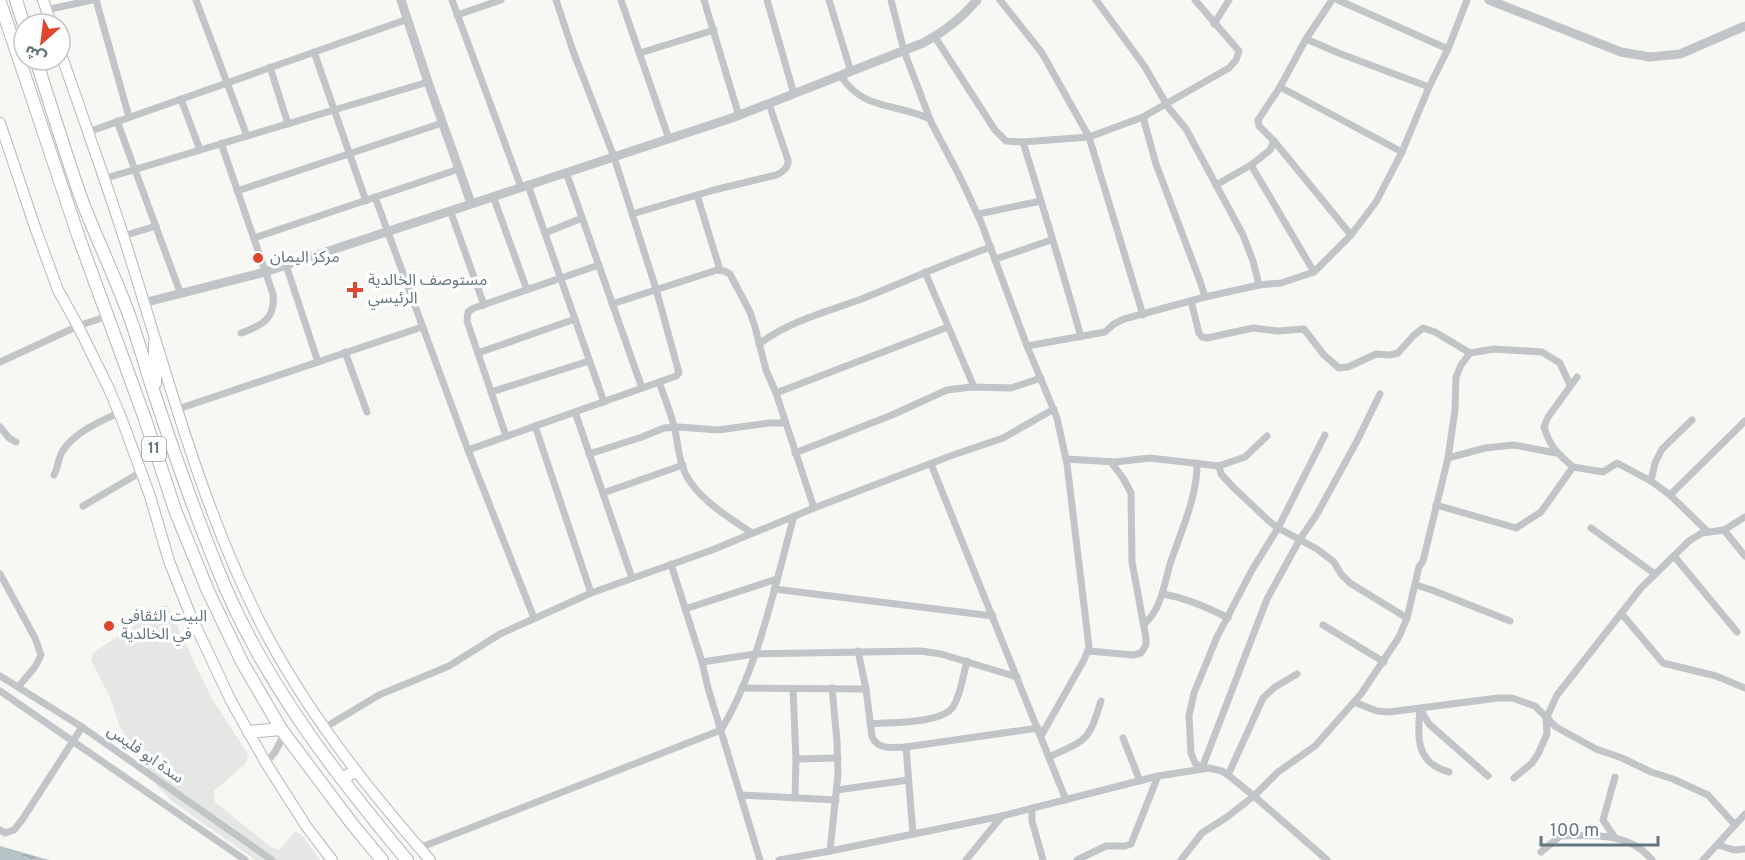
<svg xmlns="http://www.w3.org/2000/svg" width="1745" height="860" font-family="Overpass,'Noto Sans Arabic',sans-serif">
	<style>
		.built { fill: #e5e7e5 }
		.water { fill: url(#water-ripples) }
		.lines { fill: none; stroke-linecap: round; stroke-linejoin: round }
		.secondary-casing { stroke: #b3b9bd; stroke-width: 12 }
		.trunk-casing { stroke: #b4b8bb; stroke-width: 14 }
		.minor { stroke: #c1c5c8; stroke-width: 7 }
		.tertiary { stroke: #c1c5c8; stroke-width: 9 }
		.secondary { stroke: #fff; stroke-width: 10 }
		.trunk { stroke: #fff; stroke-width: 12 }
		.poi-dot { fill: #de462d; stroke: #fff; stroke-width: 2 }
		.labels { text-anchor: middle; dominant-baseline: central; stroke-width: 6; stroke-linejoin: round; paint-order: stroke }
		.shield { fill: #fff; stroke: #929ea5; stroke-width: 1.5 }
		.shield-label { font-size: 15px; font-weight: bold; fill: #63757e }
		.poi-label { font-size: 16px; fill: #63757e; stroke: #fff; text-anchor: start }
		.street-label { font-size: 16px; fill: #63757e; stroke: #fff }
	</style>
	<defs>
		<pattern id="water-ripples" width="26" height="14" patternUnits="userSpaceOnUse" patternTransform="scale(1.5)"><rect width="26" height="14" fill="#b6c4c7"/><path d="M2 4q2-2 4 0t4 0M15 11q2-2 4 0t4 0" fill="none" stroke="#98a4a7"/></pattern>
	</defs>
	<rect width="100%" height="100%" fill="#f7f7f4"/>
	<!-- built -->
	<polygon class="built" points="166,604 170,611 212,699 248,754 246,763 214,791 215,802 271,847 279,850 295,831 302,835 320,860 255,860 173,802 150,779 119,725 110,697 91,660 93,653"/>
	<!-- water -->
	<polygon class="water" points="0,846 49,860 0,860"/>
	<g class="lines">
		<defs>
			<g id="secondary">
				<polyline points="43,0 51,24"/>
				<path d="M60 51C81 112 103 173 123 235 165 366 199 502 261 624 306 711 366 787 430 860"/>
				<polyline points="0,123 36,230 58,290 78,326 109,389 122,420 150,496 169,561 190,614 231,701 266,763 306,826 332,860"/>
			</g>
			<g id="trunk">
				<polyline points="16,0 24,25"/>
				<polyline points="0,2 79,238 145,419 175,510 208,591 242,662 281,729 353,825 382,860"/>
				<path d="M36 60C51 106 65 152 81 198 95 235 112 270 126 307 137 335 145 365 154 393 176 459 199 526 226 589 270 690 337 776 407 860"/>
				<polyline points="155,383 155,342"/>
				<polyline points="249,732 281,729"/>
				<polyline points="342,779 355,771"/>
			</g>
		</defs>
		<!-- secondary casing -->
		<use href="#secondary" class="secondary-casing"/>
		<!-- trunk casing -->
		<use href="#trunk" class="trunk-casing"/>
		<!-- minor -->
		<g class="minor">
			<polyline points="96,0 129,117"/>
			<polyline points="196,0 247,136"/>
			<polyline points="452,0 521,187"/>
			<polyline points="621,0 669,139"/>
			<polyline points="704,0 739,116"/>
			<polyline points="767,0 794,94"/>
			<polyline points="829,0 851,72"/>
			<polyline points="891,0 904,51 931,122 960,177 981,222 1027,346 1057,418 1067,464 1089,647 1084,660 1041,736"/>
			<path d="M1000 0 1042 53 1089 137 1023 142C1043 207 1063 272 1081 337"/>
			<polyline points="1096,0 1145,67 1168,107 1186,129 1243,235 1253,261 1259,285"/>
			<polyline points="1332,0 1306,39 1280,87 1258,120 1259,126 1274,141 1351,235"/>
			<polyline points="1338,0 1448,49"/>
			<polyline points="46,10 92,0"/>
			<polyline points="457,15 501,0"/>
			<polyline points="1214,24 1229,0"/>
			<polyline points="935,37 995,130 1006,141 1023,142"/>
			<polyline points="1306,39 1341,54 1429,87"/>
			<polyline points="314,52 366,201"/>
			<polyline points="640,53 714,30"/>
			<polyline points="270,67 288,124"/>
			<path d="M841 76C863 111 897 103 930 119"/>
			<polyline points="1280,87 1402,152"/>
			<polyline points="181,99 200,150"/>
			<polyline points="1143,117 1156,164 1200,281 1205,297"/>
			<polyline points="117,121 180,292"/>
			<polyline points="88,132 408,19"/>
			<path d="M221 143 273 294C276 319 261 326 241 333"/>
			<polyline points="1251,165 1314,272"/>
			<polyline points="566,172 642,388"/>
			<polyline points="103,179 428,82"/>
			<polyline points="528,185 604,402"/>
			<polyline points="1216,185 1251,165 1270,150 1274,141"/>
			<polyline points="237,191 442,123"/>
			<polyline points="697,195 720,270"/>
			<polyline points="493,196 527,290"/>
			<polyline points="375,197 468,450 534,618"/>
			<polyline points="450,210 484,305"/>
			<path d="M632 214 714 190 776 175C783 172 789 168 788 160L769 104"/>
			<polyline points="978,214 1041,201"/>
			<polyline points="545,233 582,218"/>
			<polyline points="123,236 156,226"/>
			<polyline points="254,238 459,169"/>
			<polyline points="996,259 1051,240"/>
			<polyline points="286,265 318,362"/>
			<polyline points="925,272 974,387"/>
			<polyline points="1191,301 1199,333 1202,337 1207,338 1253,328 1278,331 1304,329 1324,355 1339,368 1348,367 1376,354 1390,355 1398,353 1413,336 1423,328 1435,332 1470,353"/>
			<polyline points="612,304 717,270 724,271 730,274 750,312 755,327 766,370 776,393 814,508"/>
			<polyline points="1143,315 1089,137 1143,117 1229,68 1236,60 1239,51 1195,0"/>
			<path d="M759 344C791 320 827 312 864 298 906 281 948 262 991 247"/>
			<polyline points="1027,346 1105,332 1114,324 1124,319 1205,297 1259,285 1281,283 1314,272 1351,235 1376,202 1402,152 1429,87 1448,49 1467,0"/>
			<polyline points="345,352 367,412"/>
			<polyline points="478,353 575,319"/>
			<polyline points="0,362 78,326 108,316"/>
			<path d="M659 382C664 396 670 411 674 426 679 446 678 465 691 483 706 504 731 519 752 533"/>
			<polyline points="491,392 589,361"/>
			<polyline points="776,393 948,327"/>
			<polyline points="178,409 422,327"/>
			<polyline points="575,412 632,578"/>
			<polyline points="535,426 591,593"/>
			<polyline points="0,427 9,438 16,442"/>
			<polyline points="1325,435 1278,528 1252,570 1217,637 1194,693 1189,716 1191,753 1195,763 1202,768 1267,599 1300,539 1317,514 1357,441 1380,394"/>
			<polyline points="506,436 467,321 468,312 474,308 599,265"/>
			<polyline points="468,450 676,376 679,373 656,289 614,157 573,51 556,0"/>
			<polyline points="795,453 892,415 947,390 971,387 1011,388 1041,378"/>
			<polyline points="589,454 642,437 664,428 679,427 718,430 769,423 785,423"/>
			<polyline points="1448,458 1485,448 1514,445 1556,453"/>
			<polyline points="1066,459 1115,462 1150,458 1219,466 1245,457 1267,436"/>
			<polyline points="931,464 1066,800"/>
			<polyline points="1219,466 1221,474 1234,488 1269,521 1278,528 1317,549 1334,562 1341,574 1350,583 1407,618"/>
			<polyline points="1573,467 1603,472 1617,463 1651,481 1670,495 1708,532"/>
			<path d="M54 475C58 468 58 459 62 452 73 433 99 422 118 413"/>
			<polyline points="1651,481 1655,463 1662,449 1692,420"/>
			<polyline points="603,493 683,465"/>
			<polyline points="1670,495 1745,421"/>
			<path d="M1436 505 1516 528 1541 512 1573 467C1557 453 1550 447 1544 427L1548 417 1577 377"/>
			<polyline points="83,506 141,472"/>
			<polyline points="1591,528 1655,574"/>
			<polyline points="1724,530 1745,556"/>
			<polyline points="1674,556 1737,632"/>
			<polyline points="671,564 702,662 708,688 760,860"/>
			<polyline points="0,574 35,638 41,655 35,667 18,687"/>
			<polyline points="1416,585 1432,590 1510,621"/>
			<polyline points="774,589 993,616"/>
			<path d="M1163 594C1186 598 1207 607 1228 618"/>
			<polyline points="685,609 777,579"/>
			<polyline points="1621,613 1663,663 1716,676 1745,688"/>
			<path d="M1144 624C1162 609 1164 583 1171 561 1181 532 1198 494 1197 463"/>
			<polyline points="1323,625 1384,662"/>
			<path d="M858 651 866 689 872 737C879 751 893 747 906 747L1038 728"/>
			<polyline points="1089,651 1133,655 1141,653 1146,645 1146,638 1132,562 1131,493 1123,478 1111,462"/>
			<polyline points="702,662 755,654 921,651 941,654 1017,677"/>
			<polyline points="0,676 82,727 272,860"/>
			<polyline points="742,688 866,689"/>
			<polyline points="793,689 796,759 795,798"/>
			<polyline points="0,691 245,860"/>
			<polyline points="1354,702 1377,711 1389,712 1498,698 1512,698 1535,706 1556,727 1596,749 1622,758 1651,772 1673,779 1708,795 1735,825"/>
			<path d="M870 724C890 722 941 724 953 707 961 694 963 676 967 661"/>
			<polyline points="324,728 379,695 449,666 500,634 591,593 712,550 814,508 953,455 1003,438 1054,409"/>
			<polyline points="1123,738 1140,781"/>
			<polyline points="906,747 913,834"/>
			<path d="M1049 757C1088 739 1088 742 1101 701"/>
			<polyline points="796,759 838,758"/>
			<polyline points="266,763 275,752 285,733"/>
			<path d="M1449 772C1416 763 1417 738 1420 709L1429 724 1488 776"/>
			<polyline points="1228,775 1263,698 1275,687 1297,674"/>
			<polyline points="1615,777 1603,820 1615,838"/>
			<polyline points="1514,778 1532,763 1538,754 1547,734 1546,719 1557,695 1641,588 1689,541 1702,533 1724,530 1745,517"/>
			<polyline points="837,790 908,780"/>
			<polyline points="741,795 836,800"/>
			<polyline points="1032,808 1032,821 1043,860"/>
			<polyline points="0,830 5,833 14,830 22,820 82,727"/>
			<polyline points="1718,845 1734,850 1745,849"/>
			<path d="M419 848 721 730C758 669 775 585 794 516"/>
			<polyline points="830,851 838,774 837,741 832,688"/>
			<path d="M1541 852 1560 836C1592 835 1630 832 1652 860"/>
			<polyline points="779,860 830,851 1002,816 1158,776 1209,768 1222,771 1228,775 1254,796 1327,860"/>
			<polyline points="966,860 1002,816"/>
			<polyline points="1077,860 1106,846 1125,846 1131,844 1158,776"/>
			<polyline points="1181,860 1202,833 1227,817 1254,796 1278,772 1315,746 1361,694 1399,637 1407,618 1419,567 1423,561 1448,458 1455,410 1456,377 1461,365 1470,353 1494,349 1542,352 1560,363 1570,385"/>
			<polyline points="1703,860 1745,814"/>
		</g>
		<!-- tertiary -->
		<g class="tertiary">
			<polyline points="401,0 428,82 471,203"/>
			<polyline points="1489,0 1621,52 1650,57 1680,54 1745,26"/>
			<path d="M143 303 265 272 732 118 923 43C944 32 962 18 977 0"/>
		</g>
		<!-- secondary -->
		<use href="#secondary" class="secondary"/>
		<!-- trunk -->
		<use href="#trunk" class="trunk"/>
	</g>
	<!-- markers -->
	<g class="poi-dot">
		<circle cx="258" cy="258" r="6"/>
		<path d="M352 281h6v6h6v6h-6v6h-6v-6h-6v-6h6z"/>
		<circle cx="109" cy="626" r="6"/>
	</g>
	<g class="labels">
		<!-- shield labels -->
		<rect class="shield" x="142" y="437" width="24" height="24" rx="4.5"/>
		<g class="shield-label">
			<text x="154" y="449">11</text>
		</g>
		<!-- poi labels -->
		<g class="poi-label">
			<text x="270" y="258">مركز اليمان</text>
			<text x="368" y="281">مستوصف الخالدية<tspan x="368" dy="18">الرئيسي</tspan></text>
			<text x="121" y="617">البيت الثقافي<tspan x="121" dy="18">في الخالدية</tspan></text>
		</g>
		<!-- street labels -->
		<g class="street-label">
			<text transform="translate(145 755) rotate(35)">سدة ابو فليس</text>
		</g>
	</g>
	<!-- north arrow -->
	<g transform="translate(42 42) rotate(208)"><circle r="28" fill="#ffffff" stroke="#c1c8cb" stroke-width="1.5"/>
	<path d="M0-4.5L10 22L0 15L-10 22Z" fill="#de462d"/>
	<text y="-9" font-size="16" font-weight="bold" text-anchor="middle" fill="#63757e">ش</text>
	</g>
	<!-- scale -->
	<path d="M1541 836v9h117v-9" fill="none" stroke="#63757e" stroke-width="3"/>
	<text x="1550" y="836" font-size="18" fill="#63757e" stroke="#ffffff" stroke-width="4.5" paint-order="stroke">100 m</text>
</svg>
